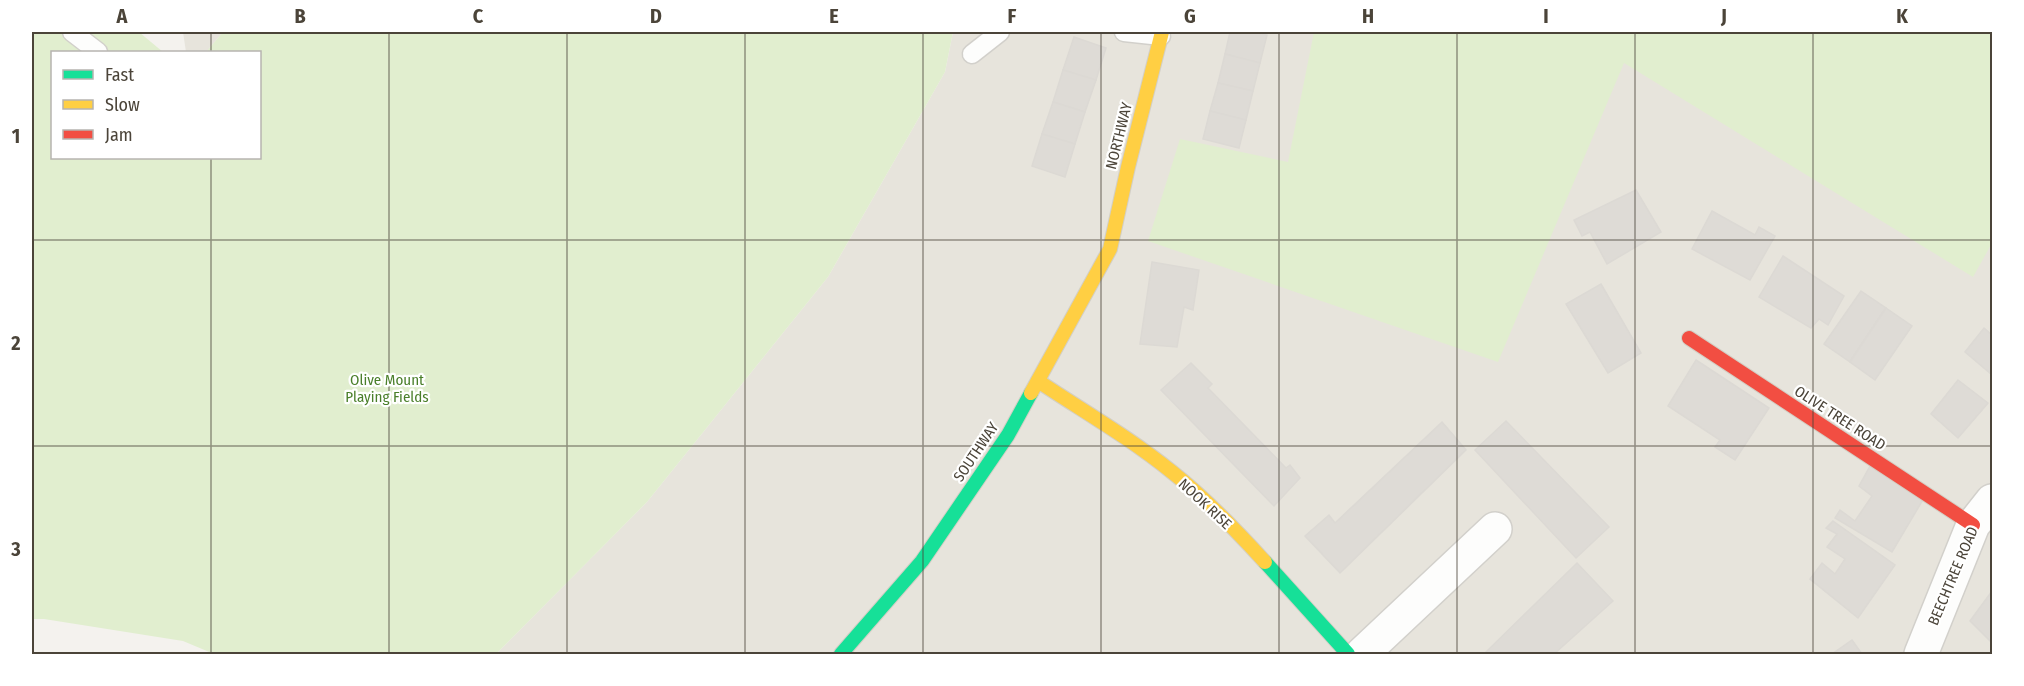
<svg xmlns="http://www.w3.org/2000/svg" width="2024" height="686" font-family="'Fira Sans Condensed',sans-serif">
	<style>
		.residential { fill: #e7e4dc }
		.green { fill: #e1eecf }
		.building { fill: #dedbd6; stroke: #dcd9d4; stroke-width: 1.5 }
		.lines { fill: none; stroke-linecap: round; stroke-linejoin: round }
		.lane-casing { stroke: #d2d0cb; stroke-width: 21 }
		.street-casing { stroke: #d2d0cb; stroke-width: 36 }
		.fast-casing { stroke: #d3cfc5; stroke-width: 16 }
		.slow-casing { stroke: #d3cfc5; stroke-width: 16 }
		.jam-casing { stroke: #d3cfc5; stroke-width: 16 }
		.lane { stroke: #fdfdfc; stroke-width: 18 }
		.street { stroke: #fdfdfc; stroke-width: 33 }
		.fast { stroke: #16e098; stroke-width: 14 }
		.slow { stroke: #ffcf43; stroke-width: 14 }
		.jam { stroke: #f24e42; stroke-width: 14 }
		.grid { fill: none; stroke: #4b4439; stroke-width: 1.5; stroke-opacity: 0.55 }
		.labels { text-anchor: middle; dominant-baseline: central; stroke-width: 4.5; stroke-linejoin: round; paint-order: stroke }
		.street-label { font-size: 15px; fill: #4b4439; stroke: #fff }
		.park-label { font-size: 15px; fill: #4a7f2a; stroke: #fff }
		.neatline { fill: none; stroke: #4b4439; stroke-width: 2 }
		.grid-label { font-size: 20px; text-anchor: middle; font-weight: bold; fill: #4b4439 }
	</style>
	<rect width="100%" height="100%" fill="#f4f2ee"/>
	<!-- residential -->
	<g class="residential">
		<polygon points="183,32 223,32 206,52 186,52"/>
		<polygon points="953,32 1992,32 1992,654 496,654 647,502 828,277 945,72"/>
	</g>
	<!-- green -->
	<g class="green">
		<polygon points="32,32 139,32 163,52 52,52 52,158 260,158 260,52 206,52 223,32 953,32 945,72 828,277 647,502 496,654 214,654 183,641 44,619 32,619"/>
		<polygon points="1314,32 1992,32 1992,243 1973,277 1624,63 1498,362 1148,241 1180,139 1288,162"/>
	</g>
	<!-- building -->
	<g class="building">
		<polygon points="1230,32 1254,32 1267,35 1260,63 1225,54"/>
		<polygon points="1074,37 1106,48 1096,80 1063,70"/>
		<polygon points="1225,54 1260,63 1253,91 1218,83"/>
		<polygon points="1063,70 1096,80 1085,112 1053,102"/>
		<polygon points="1218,83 1253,91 1246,120 1210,111"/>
		<polygon points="1053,102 1085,112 1075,144 1042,134"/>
		<polygon points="1210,111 1246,120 1239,148 1203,139"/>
		<polygon points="1042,134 1075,144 1065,177 1032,166"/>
		<polygon points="1636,190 1661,232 1607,264 1590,232 1582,236 1574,220"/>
		<polygon points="1712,211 1755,235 1759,227 1775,236 1750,280 1692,249"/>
		<polygon points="1783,256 1844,296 1828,325 1819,319 1811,328 1759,297"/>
		<polygon points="1152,262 1199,270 1193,310 1184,307 1177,347 1140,344"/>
		<polygon points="1601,284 1641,353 1608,373 1566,304"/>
		<polygon points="1861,291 1886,308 1850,362 1824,344"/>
		<polygon points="1886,308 1912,326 1875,380 1850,362"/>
		<polygon points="1984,328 1992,335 1992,375 1965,352"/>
		<polygon points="1696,360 1769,408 1735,460 1715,447 1720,440 1668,406"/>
		<polygon points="1191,363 1212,384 1208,388 1286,468 1290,465 1300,478 1274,506 1161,390"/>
		<polygon points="1958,380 1988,403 1958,438 1931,414"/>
		<polygon points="1506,421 1609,527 1576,558 1475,450"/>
		<polygon points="1442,422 1466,450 1340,573 1305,536 1329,515 1335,523"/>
		<polygon points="1870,466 1924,498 1892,552 1835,518 1840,510 1855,521 1872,496 1859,486"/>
		<polygon points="1833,521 1895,565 1858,618 1810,579 1822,563 1835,574 1845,559 1827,547 1837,534 1826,528"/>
		<polygon points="1577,563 1613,601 1554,654 1484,654"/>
		<polygon points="1992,591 1992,643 1970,621"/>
		<polygon points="1852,640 1862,654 1832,654"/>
	</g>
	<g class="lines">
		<defs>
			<g id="lane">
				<polyline points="72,32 98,52"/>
				<polyline points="1124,32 1161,36"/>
				<polyline points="972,54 1000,32"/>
			</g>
			<g id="street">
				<polyline points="1362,654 1495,529"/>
				<polyline points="1921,654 1973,525 1992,501"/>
			</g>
			<g id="fast">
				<polyline points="1265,562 1348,654"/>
				<polyline points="841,654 922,561 1008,435 1031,393"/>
			</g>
			<g id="slow">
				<path d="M1038 381C1083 411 1130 438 1172 472 1206 499 1236 530 1265 562"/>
				<polyline points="1031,393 1110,249 1128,167 1162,32"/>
			</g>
			<polyline id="jam" points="1689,338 1973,525"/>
		</defs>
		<!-- lane casing -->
		<use href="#lane" class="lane-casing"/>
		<!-- street casing -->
		<use href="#street" class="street-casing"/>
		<!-- fast casing -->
		<use href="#fast" class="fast-casing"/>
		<!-- slow casing -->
		<use href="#slow" class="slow-casing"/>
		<!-- jam casing -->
		<use href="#jam" class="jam-casing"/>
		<!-- lane -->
		<use href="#lane" class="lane"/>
		<!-- street -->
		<use href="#street" class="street"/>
		<!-- fast -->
		<use href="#fast" class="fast"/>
		<!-- slow -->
		<use href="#slow" class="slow"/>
		<!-- jam -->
		<use href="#jam" class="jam"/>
	</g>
	<!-- grid -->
	<path class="grid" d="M211 32V52M389 32V654M567 32V654M745 32V654M923 32V654M1101 32V654M1279 32V654M1457 32V654M1635 32V654M1813 32V654M211 158V654M32 240H1992M32 446H1992"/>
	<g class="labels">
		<!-- street labels -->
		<g class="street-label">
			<text transform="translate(1119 136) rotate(-76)">NORTHWAY</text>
			<text transform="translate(1840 418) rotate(33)">OLIVE TREE ROAD</text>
			<text transform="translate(976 452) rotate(-56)">SOUTHWAY</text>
			<text transform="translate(1205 504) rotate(43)">NOOK RISE</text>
			<text transform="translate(1953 576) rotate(-67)">BEECHTREE ROAD</text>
		</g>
		<!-- park labels -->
		<g class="park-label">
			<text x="387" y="380">Olive Mount<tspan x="387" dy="17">Playing Fields</tspan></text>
		</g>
	</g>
	<!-- border -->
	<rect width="2024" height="686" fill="none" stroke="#ffffff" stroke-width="66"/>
	<!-- legend -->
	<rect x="51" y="51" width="210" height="108" fill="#ffffff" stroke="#b7b4b0" stroke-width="1.5"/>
	<rect x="63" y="70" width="30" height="9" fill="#16e098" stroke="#b7b4b0" stroke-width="1.5"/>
	<text x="105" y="81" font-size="18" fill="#4b4439">Fast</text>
	<rect x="63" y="100" width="30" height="9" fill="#ffcf43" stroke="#b7b4b0" stroke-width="1.5"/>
	<text x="105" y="111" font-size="18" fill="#4b4439">Slow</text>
	<rect x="63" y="130" width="30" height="9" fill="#f24e42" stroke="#b7b4b0" stroke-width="1.5"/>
	<text x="105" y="141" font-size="18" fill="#4b4439">Jam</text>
	<rect x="33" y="33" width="1958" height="620" class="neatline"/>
	<g class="grid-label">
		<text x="122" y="23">A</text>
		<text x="300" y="23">B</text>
		<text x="478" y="23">C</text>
		<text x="656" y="23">D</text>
		<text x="834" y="23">E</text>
		<text x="1012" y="23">F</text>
		<text x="1190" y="23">G</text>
		<text x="1368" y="23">H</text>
		<text x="1546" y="23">I</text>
		<text x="1724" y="23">J</text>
		<text x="1902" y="23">K</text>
		<text x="16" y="143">1</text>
		<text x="16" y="350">2</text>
		<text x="16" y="556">3</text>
	</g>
</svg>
